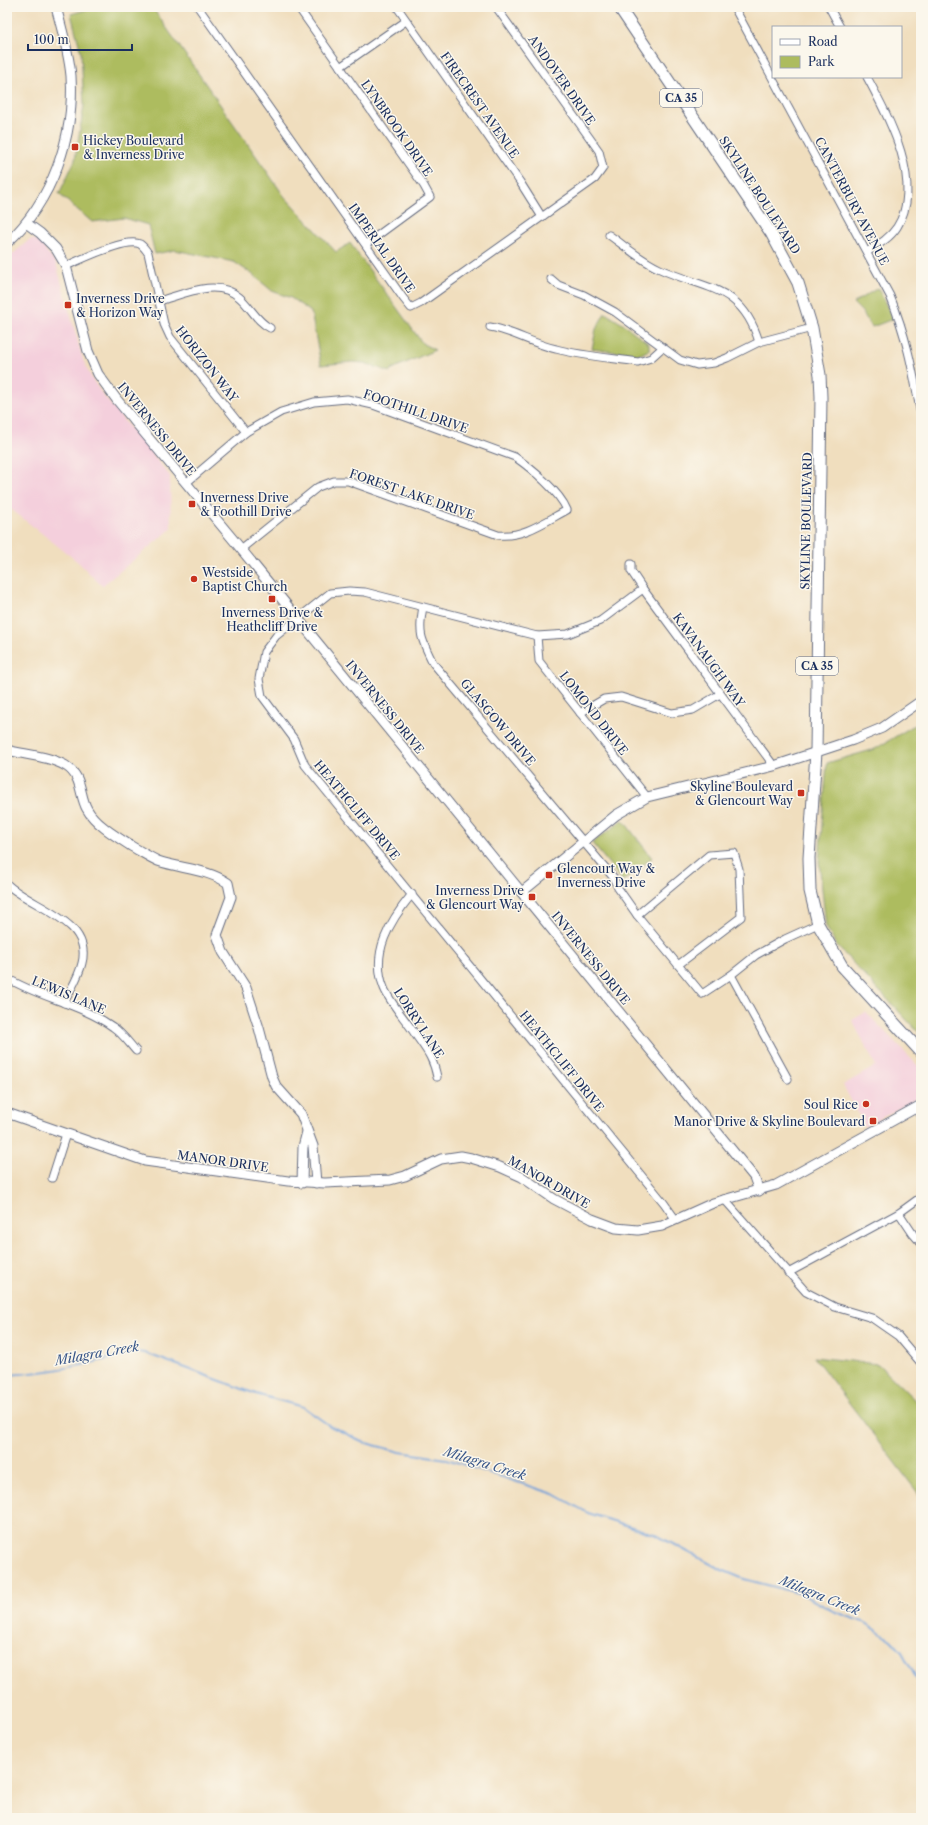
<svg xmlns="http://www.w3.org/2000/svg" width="928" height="1825" font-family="'Libre Caslon Text',serif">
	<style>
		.built { fill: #f4cfdc }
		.green { fill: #adbc5e; stroke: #64765e }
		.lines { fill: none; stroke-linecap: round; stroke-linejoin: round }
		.stream { stroke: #6d9ed8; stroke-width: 2 }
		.street-casing { stroke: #666c80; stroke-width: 9 }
		.secondary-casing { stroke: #666c80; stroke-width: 11 }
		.primary-casing { stroke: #666c80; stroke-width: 13 }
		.street { stroke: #fff; stroke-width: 7 }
		.secondary { stroke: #fff; stroke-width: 9 }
		.primary { stroke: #fff; stroke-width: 11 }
		.poi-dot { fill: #c8321e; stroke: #fbf7ec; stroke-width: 1.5 }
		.labels { text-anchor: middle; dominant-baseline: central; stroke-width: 3; stroke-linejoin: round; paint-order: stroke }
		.shield { fill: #fbf7ec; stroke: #5e6b89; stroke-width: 1 }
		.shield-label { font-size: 11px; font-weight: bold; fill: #1b2f5e }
		.street-label { font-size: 12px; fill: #1b2f5e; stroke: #fbf7ec }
		.poi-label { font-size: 12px; fill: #1b2f5e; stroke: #fbf7ec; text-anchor: start }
		.water-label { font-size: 13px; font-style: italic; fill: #385689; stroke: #fbf7ec }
	</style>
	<rect width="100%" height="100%" fill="#fbf7ec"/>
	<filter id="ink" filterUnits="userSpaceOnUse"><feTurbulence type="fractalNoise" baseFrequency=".025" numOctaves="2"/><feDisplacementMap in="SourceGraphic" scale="8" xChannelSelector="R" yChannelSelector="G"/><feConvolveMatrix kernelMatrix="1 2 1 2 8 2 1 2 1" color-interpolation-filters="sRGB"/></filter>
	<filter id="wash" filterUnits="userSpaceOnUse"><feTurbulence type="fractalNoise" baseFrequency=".012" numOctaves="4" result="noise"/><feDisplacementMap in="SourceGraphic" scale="16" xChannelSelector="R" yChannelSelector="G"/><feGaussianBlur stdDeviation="0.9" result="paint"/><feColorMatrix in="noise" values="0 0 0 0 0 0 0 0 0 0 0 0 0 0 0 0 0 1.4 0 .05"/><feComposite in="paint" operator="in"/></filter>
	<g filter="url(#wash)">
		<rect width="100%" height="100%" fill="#f0debe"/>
		<!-- built -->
		<g class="built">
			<polygon points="33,239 38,241 56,263 83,360 91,377 102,394 170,476 171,529 102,586 78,562 7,506 7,259 29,240"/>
			<polygon points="866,1012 921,1069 921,1096 865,1127 843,1085 876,1066 852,1020"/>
		</g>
		<!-- green -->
		<g class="green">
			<polygon points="96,7 152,7 284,196 336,252 350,243 423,344 435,350 392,369 390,372 364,363 352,362 321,365 311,312 291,298 272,291 252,274 234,262 175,250 155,254 148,225 124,218 92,222 59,194 75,160 84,105 81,52 71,14"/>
			<polygon points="878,288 893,319 872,327 862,312 853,303"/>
			<polygon points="605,313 626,326 649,344 649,350 639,355 592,349 596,329"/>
			<polygon points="921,721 921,1035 836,945 826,927 819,861 827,763 875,749"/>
			<polygon points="623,820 652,858 623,881 592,843"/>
			<polygon points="814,1357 878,1364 921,1406 921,1497"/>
		</g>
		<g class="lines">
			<!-- stream -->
			<path class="stream" d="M7 1375C51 1373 93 1363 136 1352L145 1353 256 1394 303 1407 330 1426 366 1443 400 1452 447 1459 554 1494 588 1513 654 1534 722 1570 744 1579 802 1594 833 1611 866 1623 891 1640 902 1652 921 1687"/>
		</g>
	</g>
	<g filter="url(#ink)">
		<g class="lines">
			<defs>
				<g id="street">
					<polyline points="198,7 403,298 411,308 421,303 595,179 603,168 599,151 496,7"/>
					<polyline points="298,7 424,186 430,197 366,244"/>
					<polyline points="397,7 520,182 542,217"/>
					<path d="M734 7 890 296C907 337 913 372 921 415"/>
					<polyline points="829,7 840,27"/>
					<polyline points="340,67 406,21"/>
					<path d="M867 77C888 116 925 183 897 227 890 238 878 245 867 252"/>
					<path d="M609 235C625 246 642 261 660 269 706 290 742 285 759 342"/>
					<path d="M66 266C80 260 126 237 140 244 143 246 146 250 148 253L164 324 170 337 246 432"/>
					<polyline points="551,279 558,285 584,295 615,312 680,360 697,365 714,363 727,358 759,342 812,328"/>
					<path d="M159 301C184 294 217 278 239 297 251 307 256 321 270 328"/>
					<path d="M490 327C513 331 533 344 556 349 583 356 611 358 638 362L651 358 662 348"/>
					<path d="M186 483 246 432 281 412 314 402 347 399 373 405 515 457C532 469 559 491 567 510 546 521 523 538 498 535L348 481H334L318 487 241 549"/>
					<polyline points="631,564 631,571 643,589 774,766"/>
					<polyline points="643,589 600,621 568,634 537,636 365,592 349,591 330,593 276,636 264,652 259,679 262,696 294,739 305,765 664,1203 676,1220"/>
					<path d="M423 607C418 633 421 639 433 663L613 877 618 888 637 915 702 994 731 975 756 955 785 939 818 924"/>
					<polyline points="537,636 539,661 647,797"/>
					<polyline points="580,713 604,699 621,697 672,713 693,710 720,694"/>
					<path d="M7 884C30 907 93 920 82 963 79 977 70 990 64 1003"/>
					<path d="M412 894C390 921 370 953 384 988 390 1003 406 1020 415 1034 426 1050 433 1057 437 1077"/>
					<polyline points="637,915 709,855 734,853 739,869 741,917 678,965"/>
					<polyline points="731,975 788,1079"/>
					<path d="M7 978C40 998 81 1004 113 1027 122 1033 129 1043 136 1051"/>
					<polyline points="916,1108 921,1115"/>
					<polyline points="52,1178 66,1134"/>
					<polyline points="724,1199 806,1292 835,1307 872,1318 898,1336 921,1363"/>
					<polyline points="899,1213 913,1234 921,1243"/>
					<polyline points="788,1273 899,1213 921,1197"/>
				</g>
				<g id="secondary">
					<polyline points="26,223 40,233 56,249 66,266 88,351 98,374 117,400 241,549 754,1177 759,1191"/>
					<path d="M7 243C52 201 75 137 71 76 69 53 62 30 56 7"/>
					<path d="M7 750C26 755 49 756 66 766 83 777 79 795 87 809 95 824 117 837 131 846 140 851 149 857 158 861 182 869 207 869 228 883L231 897 217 935 223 952 246 988 259 1028 272 1077 276 1086 301 1114 313 1146 316 1183"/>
					<polyline points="522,892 616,815 647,797 774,766 853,740 882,728 921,701"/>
					<polyline points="7,1113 145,1161 288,1181 325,1183 390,1180 405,1176 441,1159 461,1156 471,1158 500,1167 522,1177 554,1199 592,1219 616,1228 638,1230 662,1226 713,1203 776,1185 921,1105"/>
					<polyline points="302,1183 303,1147 307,1132"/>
				</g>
				<polyline id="primary" points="619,7 771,233 798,283 812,328 820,375 821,397 816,752 809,858 810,891 818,924 842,966 921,1052"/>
			</defs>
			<!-- street casing -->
			<use href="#street" class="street-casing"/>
			<!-- secondary casing -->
			<use href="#secondary" class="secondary-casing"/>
			<!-- primary casing -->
			<use href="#primary" class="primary-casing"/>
			<!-- street -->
			<use href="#street" class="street"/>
			<!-- secondary -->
			<use href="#secondary" class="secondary"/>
			<!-- primary -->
			<use href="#primary" class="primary"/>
		</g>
	</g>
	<!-- markers -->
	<g class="poi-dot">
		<rect x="71" y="143" width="8" height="8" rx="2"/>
		<rect x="64" y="301" width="8" height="8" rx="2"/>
		<rect x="188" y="500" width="8" height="8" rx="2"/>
		<circle cx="194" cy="579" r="4"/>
		<rect x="268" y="595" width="8" height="8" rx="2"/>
		<rect x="797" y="789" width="8" height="8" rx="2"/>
		<rect x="545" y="871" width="8" height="8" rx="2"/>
		<rect x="528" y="893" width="8" height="8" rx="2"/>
		<circle cx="866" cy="1104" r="4"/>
		<rect x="869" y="1117" width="8" height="8" rx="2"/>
	</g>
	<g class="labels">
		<!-- shield labels -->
		<g class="shield">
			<rect x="660" y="89" width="42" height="18" rx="3"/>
			<rect x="796" y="657" width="42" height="18" rx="3"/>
		</g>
		<g class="shield-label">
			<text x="681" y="98">CA 35</text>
			<text x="817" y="666">CA 35</text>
		</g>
		<!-- street labels -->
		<g class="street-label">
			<text transform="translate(562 80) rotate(55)">ANDOVER DRIVE</text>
			<text transform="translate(480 105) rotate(55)">FIRECREST AVENUE</text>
			<text transform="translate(397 128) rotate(55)">LYNBROOK DRIVE</text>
			<text transform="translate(760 195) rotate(57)">SKYLINE BOULEVARD</text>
			<text transform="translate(852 201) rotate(62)">CANTERBURY AVENUE</text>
			<text transform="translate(382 248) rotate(55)">IMPERIAL DRIVE</text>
			<text transform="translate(207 364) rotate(52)">HORIZON WAY</text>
			<text transform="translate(416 411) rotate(19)">FOOTHILL DRIVE</text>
			<text transform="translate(157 429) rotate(51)">INVERNESS DRIVE</text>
			<text transform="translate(412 494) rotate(19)">FOREST LAKE DRIVE</text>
			<text transform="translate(806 521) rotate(-89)">SKYLINE BOULEVARD</text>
			<text transform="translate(709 660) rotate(54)">KAVANAUGH WAY</text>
			<text transform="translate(385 707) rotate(51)">INVERNESS DRIVE</text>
			<text transform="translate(594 713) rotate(52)">LOMOND DRIVE</text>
			<text transform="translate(498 722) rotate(50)">GLASGOW DRIVE</text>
			<text transform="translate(357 810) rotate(50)">HEATHCLIFF DRIVE</text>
			<text transform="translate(591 958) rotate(51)">INVERNESS DRIVE</text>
			<text transform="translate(69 995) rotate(23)">LEWIS LANE</text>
			<text transform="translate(419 1023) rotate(57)">LORRY LANE</text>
			<text transform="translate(562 1061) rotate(51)">HEATHCLIFF DRIVE</text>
			<text transform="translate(223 1161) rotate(8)">MANOR DRIVE</text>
			<text transform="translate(549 1182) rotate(30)">MANOR DRIVE</text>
		</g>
		<!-- poi labels -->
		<g class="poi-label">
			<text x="83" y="140">Hickey Boulevard<tspan x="83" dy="14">&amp; Inverness Drive</tspan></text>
			<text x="76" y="298">Inverness Drive<tspan x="76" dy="14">&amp; Horizon Way</tspan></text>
			<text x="200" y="497">Inverness Drive<tspan x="200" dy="14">&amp; Foothill Drive</tspan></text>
			<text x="202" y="572">Westside<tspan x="202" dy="14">Baptist Church</tspan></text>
			<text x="272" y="612" text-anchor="middle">Inverness Drive &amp;<tspan x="272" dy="14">Heathcliff Drive</tspan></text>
			<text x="793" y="786" text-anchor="end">Skyline Boulevard<tspan x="793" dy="14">&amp; Glencourt Way</tspan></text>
			<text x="557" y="868">Glencourt Way &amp;<tspan x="557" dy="14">Inverness Drive</tspan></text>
			<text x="524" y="890" text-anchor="end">Inverness Drive<tspan x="524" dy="14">&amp; Glencourt Way</tspan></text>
			<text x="858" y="1104" text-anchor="end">Soul Rice</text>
			<text x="865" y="1121" text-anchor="end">Manor Drive &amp; Skyline Boulevard</text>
		</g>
		<!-- water labels -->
		<g class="water-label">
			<text transform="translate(97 1353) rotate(-10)">Milagra Creek</text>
			<text transform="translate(485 1463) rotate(17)">Milagra Creek</text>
			<text transform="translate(820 1595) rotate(22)">Milagra Creek</text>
		</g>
	</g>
	<!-- margin -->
	<rect width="928" height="1825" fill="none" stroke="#fbf7ec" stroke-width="24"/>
	<!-- legend -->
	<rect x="772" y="26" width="130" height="52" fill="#fbf7ec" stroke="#a1a7b3"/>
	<rect x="780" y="39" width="20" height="6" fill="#ffffff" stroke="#a1a7b3"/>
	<text x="808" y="46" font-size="12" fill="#1b2f5e">Road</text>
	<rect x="780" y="56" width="20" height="12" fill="#adbc5e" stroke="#a1a7b3"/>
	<text x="808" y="66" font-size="12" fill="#1b2f5e">Park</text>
	<!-- scale -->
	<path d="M28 44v6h104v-6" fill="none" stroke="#1b2f5e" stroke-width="2"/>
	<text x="34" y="44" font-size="12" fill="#1b2f5e" stroke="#fbf7ec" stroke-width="3" paint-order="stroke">100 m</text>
</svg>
